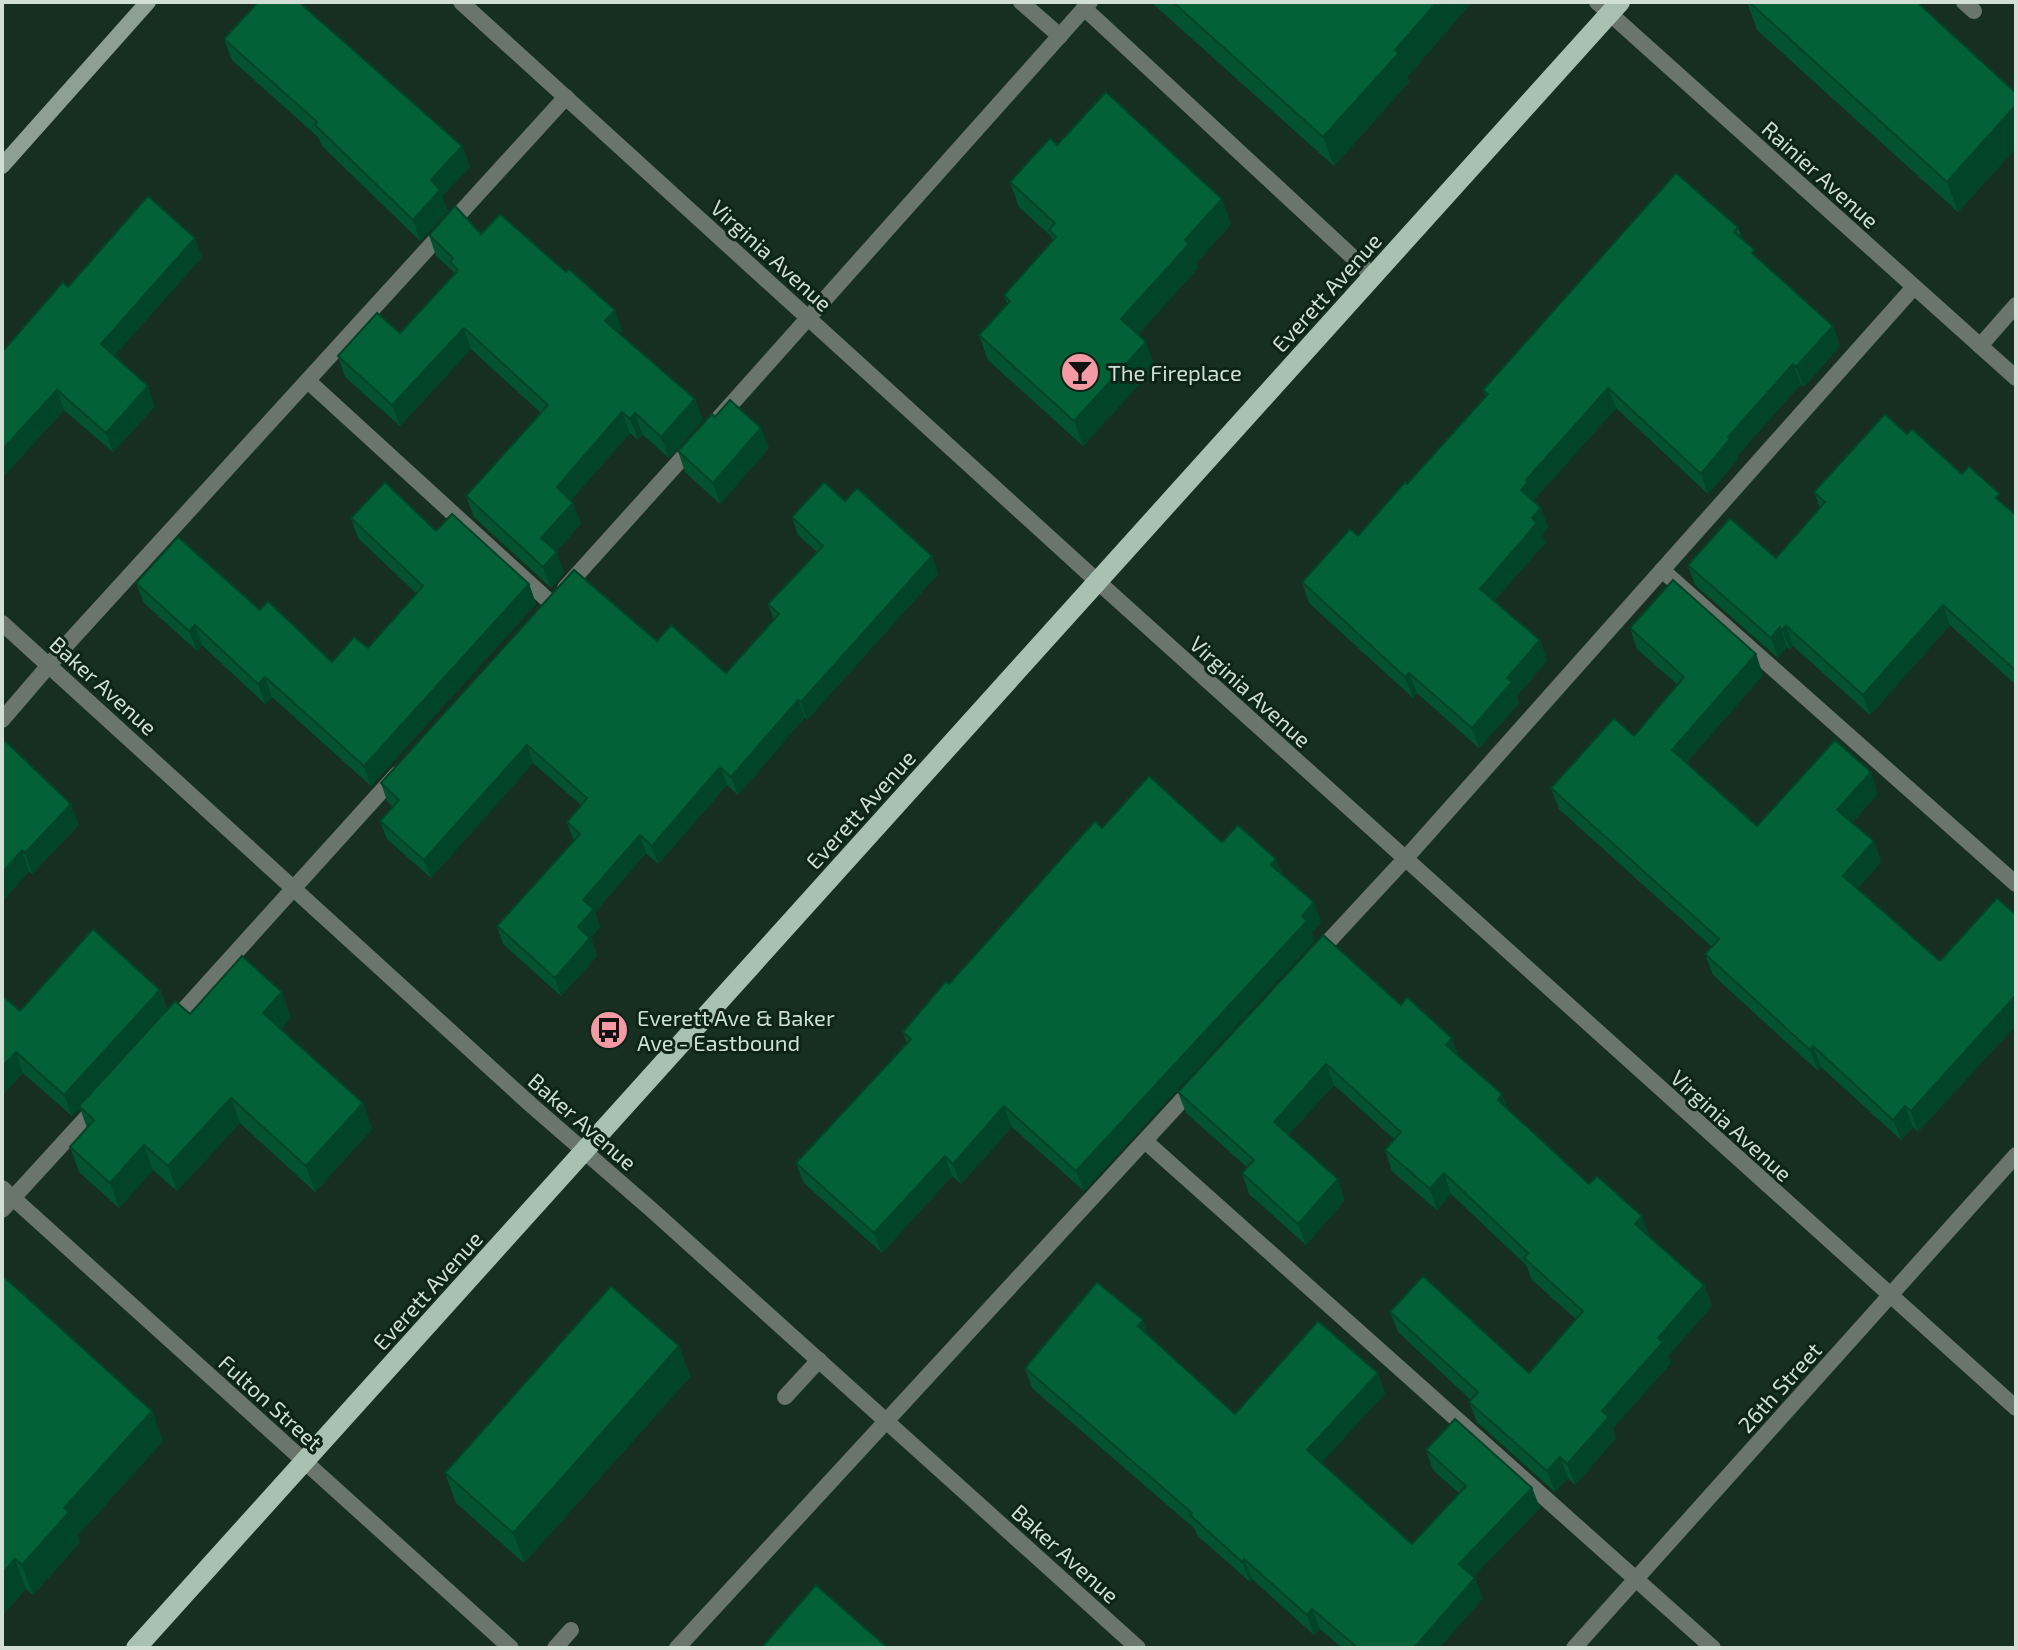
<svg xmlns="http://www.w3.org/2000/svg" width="2018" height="1650" font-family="'Exo 2',sans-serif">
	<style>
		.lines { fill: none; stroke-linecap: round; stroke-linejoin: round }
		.lane { stroke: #69756d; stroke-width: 16 }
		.street { stroke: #69756d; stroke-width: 16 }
		.secondary { stroke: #8da093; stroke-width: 16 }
		.primary { stroke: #a9c1b1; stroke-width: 20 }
		.wall { fill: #035330 }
		.shaded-wall { fill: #024427 }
		.building { fill: #036138; stroke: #024427; stroke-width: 2 }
		.labels { text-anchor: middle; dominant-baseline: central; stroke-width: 6; stroke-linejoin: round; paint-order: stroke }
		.street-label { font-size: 22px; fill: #d1dfd5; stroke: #0d2517 }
		.poi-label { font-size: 22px; fill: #d1dfd5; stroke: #0d2517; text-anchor: start }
	</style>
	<rect width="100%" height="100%" fill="#172f20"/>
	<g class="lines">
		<!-- lane -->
		<g class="lane">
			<polyline points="1021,2 1060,36"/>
			<polyline points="1964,2 1974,11"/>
			<polyline points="1084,8 1373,276"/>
			<polyline points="1980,346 2016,305"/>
			<polyline points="308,381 551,603"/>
			<polyline points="718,419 1090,2"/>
			<polyline points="1662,570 2016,884"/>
			<polyline points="565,588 694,445"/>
			<polyline points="2,720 69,642 566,97"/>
			<polyline points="1315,956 1405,859 1914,287"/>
			<polyline points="171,1024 397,774"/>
			<polyline points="1145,1141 1713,1648"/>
			<polyline points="2,1210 99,1104"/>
			<polyline points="785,1397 819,1360"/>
			<polyline points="555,1648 571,1630"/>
			<polyline points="677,1648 1196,1085"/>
		</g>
		<!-- street -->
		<g class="street">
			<polyline points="461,2 1097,581 2016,1408"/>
			<polyline points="1597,2 2016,378"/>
			<polyline points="2,623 530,1104 653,1211 1138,1648"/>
			<polyline points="2,1188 511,1648"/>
			<polyline points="1574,1648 2016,1155"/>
		</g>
		<!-- secondary -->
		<polyline class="secondary" points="2,166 148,2"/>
		<!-- primary -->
		<polyline class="primary" points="136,1648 1620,2"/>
	</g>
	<!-- wall -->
	<g class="wall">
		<polygon points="1151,2 1472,2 1407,77 1409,82 1334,166"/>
		<polygon points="1747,2 1917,2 2016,105 2016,148 1958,212 1757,30"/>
		<polygon points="224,39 462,146 470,167 442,196 448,211 420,241 322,146 319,138 232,60"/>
		<polygon points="1057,145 1231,224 1196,263 1198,268 1138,334 1155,367 1083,446 988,360 979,335 1007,304 1004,295 1053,241 1051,236 1019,207 1010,182"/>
		<polygon points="1738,227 1742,238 1758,258 1833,326 1840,346 1804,387 1801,384 1737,456 1738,459 1708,494 1616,408 1534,500 1535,503 1541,508 1548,528 1542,535 1545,543 1494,601 1540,640 1547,661 1517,696 1519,703 1479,748 1417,693 1413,698 1309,603 1302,582 1358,536 1407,484 1486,396 1483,390"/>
		<polygon points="481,234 566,272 615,310 622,331 620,334 695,399 703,420 669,458 642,434 638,440 630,433 571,500 581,524 556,551 564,573 551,588 474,517 466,496 541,413 471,349 400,426 345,377 338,356 400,333 454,274 453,271 436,256 429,235"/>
		<polygon points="202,257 114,356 155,406 113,452 64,410 2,478 2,352 68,287"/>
		<polygon points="715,417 761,428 769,448 720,504 685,472 678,451"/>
		<polygon points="1907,434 2004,505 2016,515 2016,685 1950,625 1870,715 1793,646 1790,649 1787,647 1778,658 1695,585 1688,565 1776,558 1820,508 1814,492"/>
		<polygon points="845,501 932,556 938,574 807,720 805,717 738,795 727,785 658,864 646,853 595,912 600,927 591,938 597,956 561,996 503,944 497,926 574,841 567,822 581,805 533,763 431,878 387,839 380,821 393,807 387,801 381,783 657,641 726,673 774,620 768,604 817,552 798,535 792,517"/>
		<polygon points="351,518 436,531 529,584 536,604 371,786 272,697 265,704 202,645 197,651 144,603 136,583 332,662 368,648 416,593 358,538"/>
		<polygon points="1630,628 1756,654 1763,675 1686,763 1757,826 1878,793 1852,823 1874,841 1881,862 1857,889 1940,961 2016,915 2016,1025 1918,1132 1913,1127 1901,1140 1821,1067 1818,1071 1713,975 1705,954 1712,947 1559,809 1551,788 1634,736 1678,685 1637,649"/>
		<polygon points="2,738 79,825 32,874 29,871 2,902"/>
		<polygon points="1102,828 1222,842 1276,859 1282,874 1321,922 1312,933 1314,941 1084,1191 1012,1127 961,1184 952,1176 882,1253 804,1183 796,1163 907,1043 903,1032"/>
		<polygon points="160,990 167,1009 190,1014 291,1017 281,1029 363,1103 372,1129 315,1192 240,1123 177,1191 153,1170 119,1208 79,1172 70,1147 87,1128 80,1108 72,1116 23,1073 2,1096 2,995 20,1011"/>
		<polygon points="1401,1005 1452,1038 1459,1056 1507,1108 1589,1184 1642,1216 1650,1237 1704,1285 1712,1306 1668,1356 1671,1363 1613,1428 1616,1438 1575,1485 1568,1478 1555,1492 1477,1422 1469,1402 1471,1400 1398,1332 1390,1312 1529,1373 1576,1319 1531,1279 1527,1266 1451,1194 1437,1210 1392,1171 1385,1150 1394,1139 1334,1085 1288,1135 1345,1200 1306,1245 1249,1194 1242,1173 1247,1167 1186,1113 1178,1092"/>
		<polygon points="2,1275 152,1411 163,1441 78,1535 80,1542 33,1595 26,1589 2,1616"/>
		<polygon points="1148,1336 1235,1414 1378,1373 1385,1393 1321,1463 1412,1544 1459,1493 1433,1470 1426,1450 1532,1488 1540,1508 1473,1577 1475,1578 1483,1598 1439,1648 1342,1648 1320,1629 1314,1635 1252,1579 1250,1582 1197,1535 1195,1529 1032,1388 1025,1368"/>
		<polygon points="679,1346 690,1377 524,1563 456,1503 445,1473"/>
	</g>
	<!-- shaded-wall -->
	<g class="shaded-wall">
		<polygon points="1437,2 1472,2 1407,77 1409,82 1334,166 1323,137 1395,50"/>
		<polygon points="2016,105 2016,148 1958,212 1947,182"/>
		<polygon points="462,146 470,167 442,196 448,211 420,241 413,220 431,180"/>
		<polygon points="1222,199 1231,224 1196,263 1198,268 1130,344 1121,319 1185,240"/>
		<polygon points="195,238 202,257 108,363 101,344"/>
		<polygon points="615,310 622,331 612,342 605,321"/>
		<polygon points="1833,326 1840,346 1804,387 1796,367"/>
		<polygon points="464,328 471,349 400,426 392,405"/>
		<polygon points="1146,342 1155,367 1083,446 1074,421"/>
		<polygon points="1793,364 1801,384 1737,456 1738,459 1708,494 1701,474 1728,437"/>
		<polygon points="148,386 155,406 113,452 106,433"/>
		<polygon points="1608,388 1616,408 1534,500 1536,503 1521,490 1526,480"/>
		<polygon points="57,390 64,410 2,478 2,450"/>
		<polygon points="695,399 703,420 669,458 661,437"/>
		<polygon points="622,412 630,433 564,508 557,487"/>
		<polygon points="635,413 642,434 638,440 630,419"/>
		<polygon points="761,428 769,448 720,504 713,483"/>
		<polygon points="573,503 581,524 548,559 541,538"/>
		<polygon points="1541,508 1548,528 1542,535 1545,543 1487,609 1480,589"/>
		<polygon points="557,552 564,573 551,588 543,567"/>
		<polygon points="932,556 938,574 807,720 801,702"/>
		<polygon points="529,584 536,604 371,786 364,766"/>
		<polygon points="1943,605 1950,625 1870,715 1863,695"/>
		<polygon points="195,625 202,645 197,651 189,631"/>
		<polygon points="1786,626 1793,646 1790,649 1782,630"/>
		<polygon points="1780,627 1787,647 1778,658 1771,638"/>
		<polygon points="1540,640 1547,661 1517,696 1519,703 1479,748 1472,728 1507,678"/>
		<polygon points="1756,654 1763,675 1679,771 1672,750"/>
		<polygon points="1409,673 1417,693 1413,698 1405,677"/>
		<polygon points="265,677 272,697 265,704 258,684"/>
		<polygon points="798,700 805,717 738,795 731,777"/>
		<polygon points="527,745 533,763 431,878 424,860"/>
		<polygon points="720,767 727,785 658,864 652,846"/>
		<polygon points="1871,772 1878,793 1845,831 1837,810"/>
		<polygon points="71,804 79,825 32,874 25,853"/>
		<polygon points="640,835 646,853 595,912 600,927 591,938 597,956 561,996 555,978 583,900"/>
		<polygon points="1874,841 1881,862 1850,897 1843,876"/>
		<polygon points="22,850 29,871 2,902 2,873"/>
		<polygon points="1276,859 1284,880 1271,865"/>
		<polygon points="1314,902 1321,922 1312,933 1314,941 1084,1191 1076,1171"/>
		<polygon points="160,990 167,1011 72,1116 64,1095"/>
		<polygon points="282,992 291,1017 273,1038 263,1013"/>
		<polygon points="2016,995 2016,1025 1918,1132 1911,1111"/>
		<polygon points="1452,1038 1460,1059 1446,1045"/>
		<polygon points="1813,1046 1821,1067 1818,1071 1810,1050"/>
		<polygon points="16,1052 23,1073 2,1096 2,1067"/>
		<polygon points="1326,1064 1334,1085 1281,1143 1274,1122"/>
		<polygon points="1502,1094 1510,1115 1498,1100"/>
		<polygon points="231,1098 240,1123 177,1191 168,1166"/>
		<polygon points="363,1103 372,1129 315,1192 306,1166"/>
		<polygon points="1004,1106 1012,1127 961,1184 953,1164"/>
		<polygon points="1905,1106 1913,1127 1901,1140 1893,1120"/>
		<polygon points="144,1145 153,1170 119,1208 110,1183"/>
		<polygon points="945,1156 952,1176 882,1253 874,1233"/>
		<polygon points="1444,1173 1451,1194 1437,1210 1430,1189"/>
		<polygon points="1338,1179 1345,1200 1306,1245 1298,1224"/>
		<polygon points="1642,1216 1650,1237 1642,1245 1635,1224"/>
		<polygon points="1704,1285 1712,1306 1668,1356 1671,1363 1613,1428 1616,1438 1575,1485 1567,1464 1602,1411 1658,1338"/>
		<polygon points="1143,1320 1150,1340 1138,1326"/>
		<polygon points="679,1346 690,1377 524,1563 513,1533"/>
		<polygon points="1378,1373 1385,1393 1315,1470 1307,1450"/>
		<polygon points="152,1411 163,1441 78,1535 80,1542 33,1595 22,1565 64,1508"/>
		<polygon points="1560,1457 1568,1478 1555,1492 1547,1471"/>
		<polygon points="1532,1488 1540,1508 1466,1584 1459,1564"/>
		<polygon points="15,1559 26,1589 2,1616 2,1574"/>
		<polygon points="1244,1559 1252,1579 1250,1582 1242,1562"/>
		<polygon points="1475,1578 1483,1598 1439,1648 1414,1648"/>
		<polygon points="1312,1609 1320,1629 1314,1635 1307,1615"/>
	</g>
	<!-- building -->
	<g class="building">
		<polygon points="258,2 299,2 462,146 431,180 440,190 413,220 315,125 317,122 224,39"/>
		<polygon points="1173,2 1437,2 1395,50 1399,53 1323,137"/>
		<polygon points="1749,2 1917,2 2016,93 2016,105 1947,182"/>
		<polygon points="1106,92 1222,199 1185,240 1189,244 1121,319 1146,342 1074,421 979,335 1010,301 1004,295 1056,237 1049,230 1055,223 1010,182 1050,138 1057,145"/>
		<polygon points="1676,173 1738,227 1734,232 1755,250 1752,253 1833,326 1796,367 1793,364 1728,437 1730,439 1701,474 1608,388 1526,480 1528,482 1521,490 1541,508 1532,518 1537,523 1480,589 1540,640 1507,678 1512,682 1472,728 1409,673 1405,677 1302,582 1350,529 1358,536 1405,482 1407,484 1488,394 1483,390"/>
		<polygon points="148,196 195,238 101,344 148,386 106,433 57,390 2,450 2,352 63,282 68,287"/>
		<polygon points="455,206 481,234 500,214 566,272 569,269 615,310 605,321 695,399 661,437 635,413 630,419 622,412 557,487 573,503 541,538 557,552 543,567 466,496 548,405 464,328 392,405 338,356 377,313 400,333 458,270 450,262 453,258 429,235"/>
		<polygon points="730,400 761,428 713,483 678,451 712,414 715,417"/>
		<polygon points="1885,414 1907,434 1912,429 1962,474 1969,466 2000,494 1996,498 2016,515 2016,671 1943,605 1863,695 1786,626 1782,630 1780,627 1771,638 1688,565 1730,518 1776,558 1825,502 1814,492"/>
		<polygon points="385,482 436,531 452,514 529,584 364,766 265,677 258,684 195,625 189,631 136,583 178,537 260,610 268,601 332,662 354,637 368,648 423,586 351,518"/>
		<polygon points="824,482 845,501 857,488 932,556 801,702 798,700 731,777 720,767 652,846 640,835 583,900 594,909 578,927 590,938 555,978 497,926 580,834 567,822 587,798 527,745 424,860 380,821 399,800 381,783 574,570 657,641 671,625 726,673 779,614 768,604 823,546 792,517"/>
		<polygon points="1673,580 1756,654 1672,750 1757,826 1835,740 1871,772 1837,810 1874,841 1843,876 1940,961 1997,898 2016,915 2016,995 1911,1111 1905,1106 1893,1120 1813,1046 1810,1050 1705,954 1719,939 1551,788 1614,718 1634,736 1684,677 1630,628"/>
		<polygon points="2,738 71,804 25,853 22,850 2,873"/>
		<polygon points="1149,776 1222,842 1238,825 1276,859 1271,865 1314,902 1302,916 1307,921 1076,1171 1004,1106 953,1164 945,1156 874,1233 796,1163 911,1039 903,1032 946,981 949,984 1095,821 1102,828"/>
		<polygon points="93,929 160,990 64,1095 16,1052 2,1067 2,995 20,1011"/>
		<polygon points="1323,935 1401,1005 1407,997 1452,1038 1446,1045 1502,1094 1498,1100 1589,1184 1597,1176 1642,1216 1635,1224 1704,1285 1658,1338 1663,1342 1602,1411 1609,1417 1567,1464 1560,1457 1547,1471 1469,1402 1478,1392 1390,1312 1423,1276 1529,1373 1583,1311 1524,1258 1528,1253 1444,1173 1430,1189 1385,1150 1401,1132 1326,1064 1274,1122 1338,1179 1298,1224 1242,1173 1254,1160 1178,1092"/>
		<polygon points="242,956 282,992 263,1013 363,1103 306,1166 231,1098 168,1166 144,1145 110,1183 70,1147 94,1120 79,1106 175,1001 190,1014"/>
		<polygon points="2,1275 152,1411 64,1508 69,1512 22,1565 15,1559 2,1574"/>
		<polygon points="1097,1282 1143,1320 1138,1326 1235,1414 1318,1321 1378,1373 1307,1450 1412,1544 1466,1486 1426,1450 1455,1419 1532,1488 1459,1564 1475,1578 1414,1648 1358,1648 1312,1609 1307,1615 1244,1559 1242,1562 1190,1515 1192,1513 1025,1368"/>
		<polygon points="611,1286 679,1346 513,1533 445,1473"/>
		<polygon points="816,1585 888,1648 761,1648"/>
	</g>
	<!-- icons -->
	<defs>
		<symbol id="bar-disc" viewBox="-11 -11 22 22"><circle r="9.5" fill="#f49aa4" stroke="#0d2517"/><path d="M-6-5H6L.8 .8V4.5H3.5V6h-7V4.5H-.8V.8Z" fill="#111"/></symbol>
		<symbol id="bus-disc" viewBox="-11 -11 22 22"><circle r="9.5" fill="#f49aa4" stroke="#0d2517"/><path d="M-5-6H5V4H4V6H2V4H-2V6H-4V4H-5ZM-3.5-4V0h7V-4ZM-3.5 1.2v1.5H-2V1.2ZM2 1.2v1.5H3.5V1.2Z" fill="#111"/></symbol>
	</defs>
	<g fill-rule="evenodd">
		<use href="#bar-disc" x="1058" y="350" width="44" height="44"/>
		<use href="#bus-disc" x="587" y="1008" width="44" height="44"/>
	</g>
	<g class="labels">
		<!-- street labels -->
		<g class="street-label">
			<text transform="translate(1821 174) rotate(42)">Rainier Avenue</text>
			<text transform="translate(772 255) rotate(42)">Virginia Avenue</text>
			<text transform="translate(1326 292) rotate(-48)">Everett Avenue</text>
			<text transform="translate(104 685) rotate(42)">Baker Avenue</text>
			<text transform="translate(1251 691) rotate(42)">Virginia Avenue</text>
			<text transform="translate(860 809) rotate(-48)">Everett Avenue</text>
			<text transform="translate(583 1121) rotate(41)">Baker Avenue</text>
			<text transform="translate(1732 1125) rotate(42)">Virginia Avenue</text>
			<text transform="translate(427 1290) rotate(-48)">Everett Avenue</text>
			<text transform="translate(1779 1387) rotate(-48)">26th Street</text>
			<text transform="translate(271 1402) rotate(42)">Fulton Street</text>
			<text transform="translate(1066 1553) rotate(42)">Baker Avenue</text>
		</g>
		<!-- poi labels -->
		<g class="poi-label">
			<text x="1108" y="372">The Fireplace</text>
			<text x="637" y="1017">Everett Ave &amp; Baker<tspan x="637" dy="25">Ave - Eastbound</tspan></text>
		</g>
	</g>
	<!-- border -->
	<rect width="2018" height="1650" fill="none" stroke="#d1dfd5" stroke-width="8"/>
</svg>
